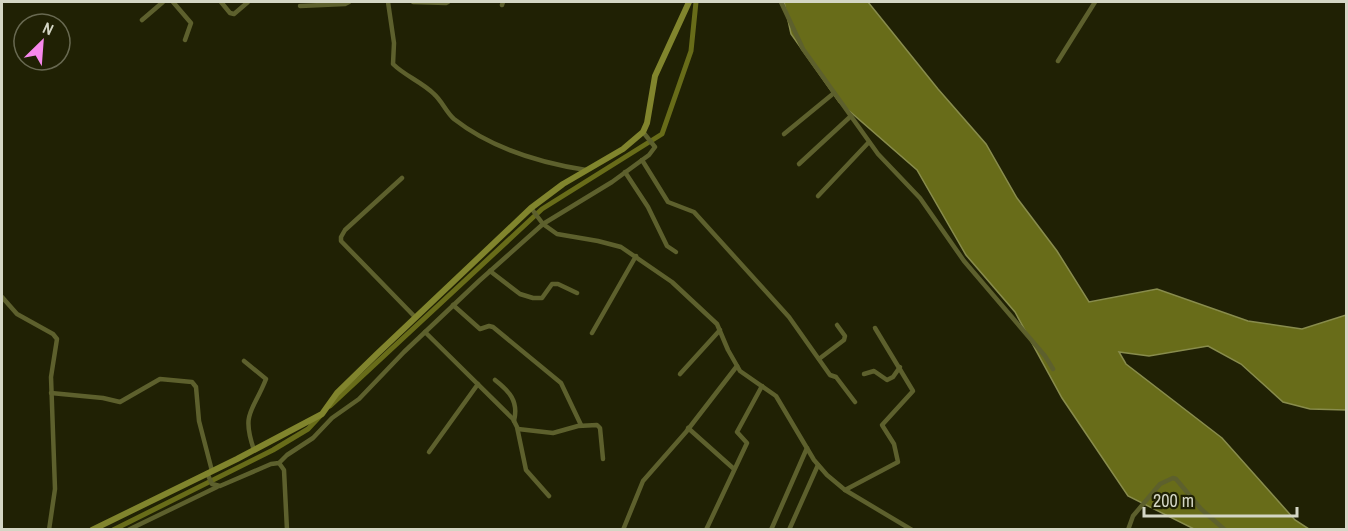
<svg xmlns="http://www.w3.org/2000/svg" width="1348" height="531" font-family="'Archivo Narrow',sans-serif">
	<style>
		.water { fill: #686c19; stroke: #888c4d; stroke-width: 1.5 }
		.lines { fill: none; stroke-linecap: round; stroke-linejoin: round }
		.canal { stroke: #686c19; stroke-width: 5 }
		.street { stroke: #5d602d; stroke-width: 4.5 }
		.secondary { stroke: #81852d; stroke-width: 6 }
	</style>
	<rect width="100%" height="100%" fill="#202104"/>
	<!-- water -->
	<polygon class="water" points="784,2 868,2 938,89 986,144 1017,198 1057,251 1089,302 1157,289 1248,321 1302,329 1346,315 1346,410 1310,409 1283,402 1241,364 1208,346 1149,356 1119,352 1126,364 1222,438 1295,520 1309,529 1194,529 1128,496 1062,398 1015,312 966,255 917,170 839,102 791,34"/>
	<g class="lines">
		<!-- canal -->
		<g class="canal">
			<polyline points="330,406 542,209 662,134 691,51 696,2"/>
			<polyline points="113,530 273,450 308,429 321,415"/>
		</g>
		<!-- street -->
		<g class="street">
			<polyline points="173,2 191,23 185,40"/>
			<polyline points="221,2 230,13 234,14 248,2"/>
			<path d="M388 2 394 43 393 64C405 76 422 82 434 94 442 101 446 112 454 119 491 148 541 163 586 170"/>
			<polyline points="413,2 446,3 448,2"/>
			<polyline points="781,2 803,49 878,154 920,198 964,261 1045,356 1053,369"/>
			<polyline points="502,5 503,2"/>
			<polyline points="300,6 345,4 349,2"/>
			<polyline points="142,20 163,2"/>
			<polyline points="1058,61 1095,2"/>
			<polyline points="784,134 834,93"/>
			<polyline points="642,160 668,202 694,212 789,317 830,375 836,377 855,402"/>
			<polyline points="799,164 851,116"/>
			<polyline points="625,172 648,207 667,246 676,252"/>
			<polyline points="402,178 345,230 341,237 341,241 415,317"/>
			<polyline points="818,196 869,142"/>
			<polyline points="531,208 543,224 557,234 598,241 621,247 672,282 717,324 728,350 740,371 776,396 814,460 827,475 845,490 912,530"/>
			<polyline points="490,271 520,294 533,298 542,298 552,284 558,284 577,293"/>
			<polyline points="2,297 17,314 53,334 57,339 51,377 55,489 49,530"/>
			<polyline points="453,305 480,329 489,326 493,327 561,383 581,425"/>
			<polyline points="425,332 513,419 517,427 526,470 549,496"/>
			<polyline points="592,333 636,256"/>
			<polyline points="819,359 844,340 845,336 837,325"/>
			<path d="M244 361 266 379C253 412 241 412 254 450"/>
			<polyline points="680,374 720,330"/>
			<polyline points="864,374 874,371 887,380 893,377 900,367"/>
			<path d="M495 380C509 391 519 401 514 421"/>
			<polyline points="51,393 103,398 120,402 160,379 192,382 196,387 199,421 212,471"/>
			<polyline points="688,428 734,469"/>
			<polyline points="518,429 553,433 578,426 597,425 600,428 603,459"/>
			<polyline points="429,452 478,384"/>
			<polyline points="279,463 287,455 313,438 332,418 359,399 404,352 479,281 543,224 612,182 649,155 655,147 643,132"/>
			<polyline points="207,473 212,484 220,486 271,464 279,463 284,470 287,530"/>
			<polyline points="845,490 898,462 894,444 882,425 913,391 875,328"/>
			<polyline points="128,530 217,487"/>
			<polyline points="623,530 643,481 686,432 737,366"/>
			<polyline points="706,530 747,443 737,432 762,386"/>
			<polyline points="771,530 807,448"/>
			<polyline points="789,530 818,465"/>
			<polyline points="1128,530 1133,516 1160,484 1173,478 1176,479 1201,509 1225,530"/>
		</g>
		<!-- secondary -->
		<polyline class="secondary" points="92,530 237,459 322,414 337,393 377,354 531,208 563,184 623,149 643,132 647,123 655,76 689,2"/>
	</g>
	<!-- border -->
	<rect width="1348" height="531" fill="none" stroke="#d4d6c5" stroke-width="6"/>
	<!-- north arrow -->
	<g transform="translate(42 42) rotate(25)"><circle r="28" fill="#202104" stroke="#686951" stroke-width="1.5"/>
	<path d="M0-4.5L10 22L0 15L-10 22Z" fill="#f788ec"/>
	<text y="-9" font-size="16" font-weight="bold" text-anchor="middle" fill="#d4d6c5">N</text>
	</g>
	<!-- scale -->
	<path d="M1144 507v9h153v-9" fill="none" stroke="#d4d6c5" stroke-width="3"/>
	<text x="1153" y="507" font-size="18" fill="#d4d6c5" stroke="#202104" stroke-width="4.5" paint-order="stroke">200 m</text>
</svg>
